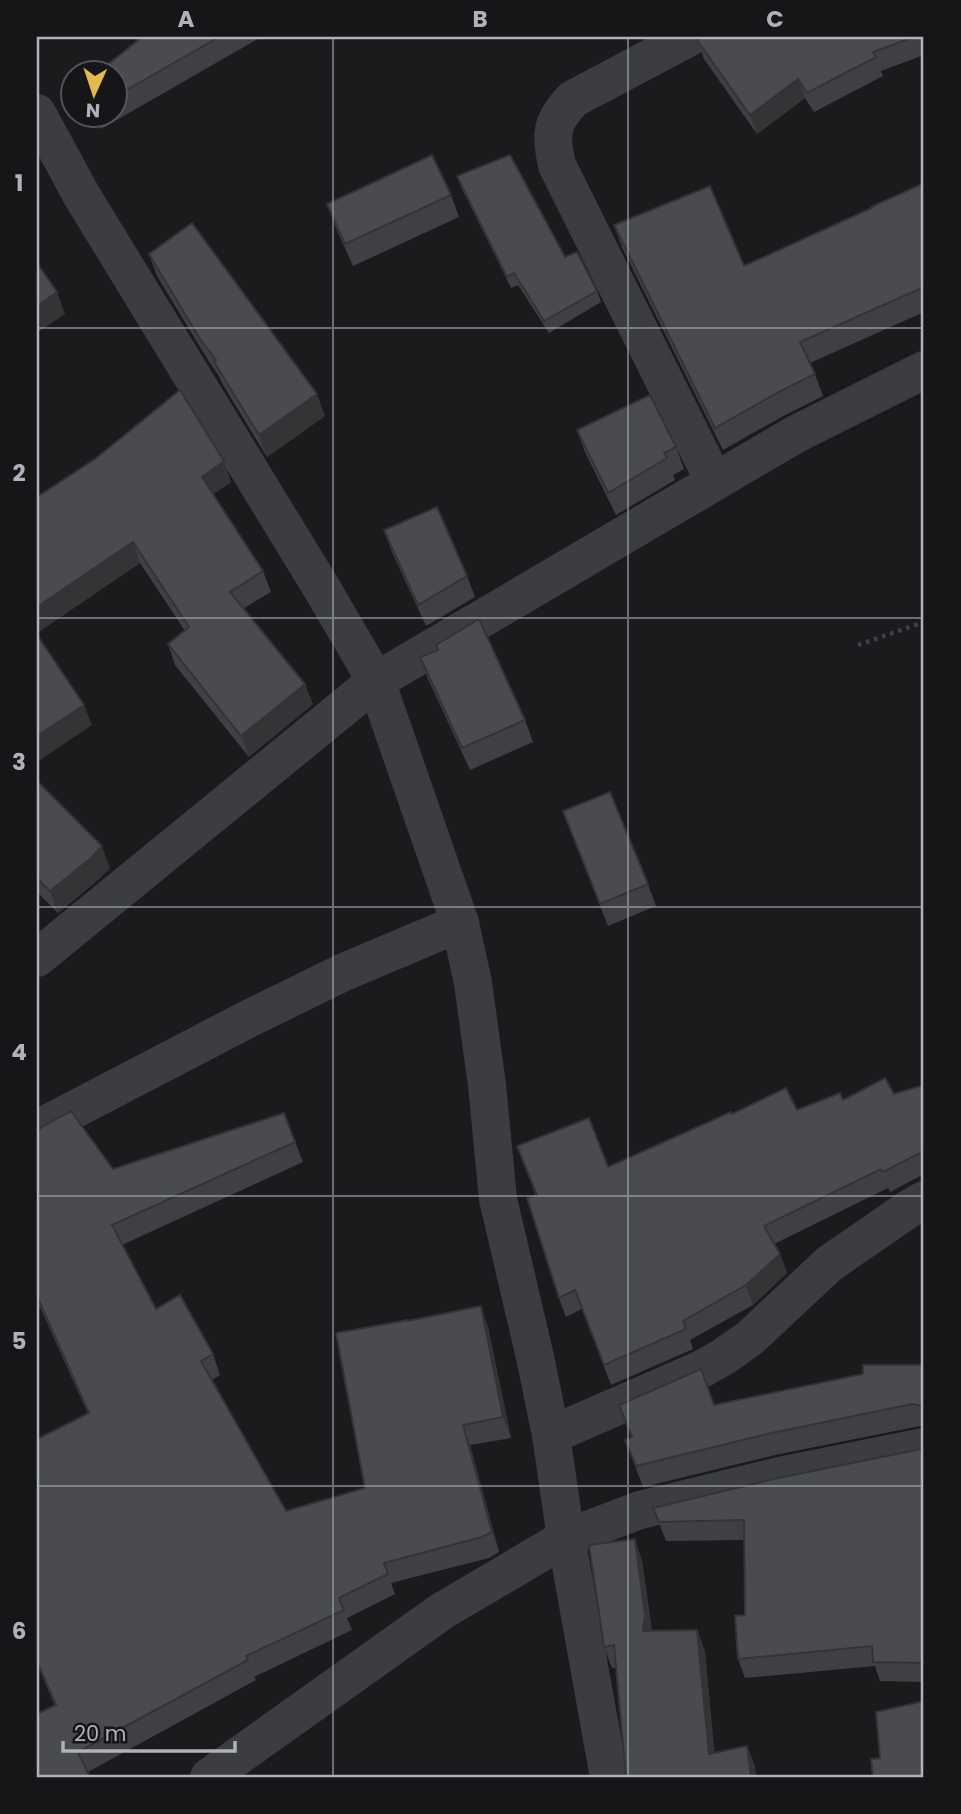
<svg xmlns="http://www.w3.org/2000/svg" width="961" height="1814" font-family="Poppins,sans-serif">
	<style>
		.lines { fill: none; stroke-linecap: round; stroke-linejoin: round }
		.path { stroke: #424348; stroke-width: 4.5; stroke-dasharray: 3.5 5; stroke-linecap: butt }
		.minor { stroke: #3c3d41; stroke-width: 38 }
		.wall { fill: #404044 }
		.shaded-wall { fill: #343437 }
		.building { fill: #4a4b4f; stroke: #343437; stroke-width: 2 }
		.grid { fill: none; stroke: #afb2bb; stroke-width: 2; stroke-opacity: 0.55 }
		.neatline { fill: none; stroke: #afb2bb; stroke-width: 2.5 }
		.grid-label { font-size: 23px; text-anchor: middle; font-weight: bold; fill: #afb2bb }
	</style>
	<rect width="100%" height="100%" fill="#1b1b1d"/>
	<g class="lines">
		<!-- path -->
		<polyline class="path" points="858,645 924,622"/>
		<!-- minor -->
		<g class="minor">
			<path d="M690 37 573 99C551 122 550 134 557 165L714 481"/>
			<polyline points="37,113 82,196 321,587 376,681 460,923 473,983 487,1085 498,1199 535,1357 551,1435 566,1538 609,1777"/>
			<polyline points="37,958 376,681 796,434 924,370"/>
			<polyline points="37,1129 250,1018 344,972 460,923"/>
			<polyline points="551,1435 700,1370 723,1357 750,1338 829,1264 910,1208 924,1200"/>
			<polyline points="209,1777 442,1611 566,1538 640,1510 780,1476 924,1447"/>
		</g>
	</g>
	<!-- wall -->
	<g class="wall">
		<polygon points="142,37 261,37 101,129 92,116 116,116 116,74"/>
		<polygon points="702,37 924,37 924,55 881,71 883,76 814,112 805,98 757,134 704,59 697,40"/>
		<polygon points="457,176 565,257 597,291 601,302 549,333 518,285 511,288 461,187"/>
		<polygon points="924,183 924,312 810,363 815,374 823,396 785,415 723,450 622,247 614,225 744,266"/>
		<polygon points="451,195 459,217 353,266 335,226 327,204"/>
		<polygon points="149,254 325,416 267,457 222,383 219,376 208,360 157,276"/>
		<polygon points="577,430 676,447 684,469 673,475 675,480 616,515 585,452"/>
		<polygon points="231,482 213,494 263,571 271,592 244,608 313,704 249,757 175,665 168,644 185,631 140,563 37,633 37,497"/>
		<polygon points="384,530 467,576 475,597 426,626 392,552"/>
		<polygon points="420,657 525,720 533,742 470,770 428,679"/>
		<polygon points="37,781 110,868 99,879 58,913 37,892"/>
		<polygon points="563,811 648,884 656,906 608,926"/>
		<polygon points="924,1085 924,1174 890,1192 888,1188 774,1244 780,1254 787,1273 753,1305 690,1340 693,1349 611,1385 582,1309 566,1317 559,1298 536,1196 517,1146 608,1167 732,1114 797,1110 843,1100 894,1094"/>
		<polygon points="284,1113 303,1162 122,1245 156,1309 213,1354 220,1375 212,1380 286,1511 365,1488 408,1321 488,1327 511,1438 470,1445 499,1552 489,1558 391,1583 395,1594 347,1618 352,1630 254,1677 256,1680 88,1772 55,1706 37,1664 37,1439 88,1414 40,1307 37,1308 37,1131 113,1169"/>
		<polygon points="924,1365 924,1426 920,1426 775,1455 643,1487 625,1440 714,1405"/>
		<polygon points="924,1447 924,1682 880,1681 875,1666 745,1678 738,1659 745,1615 744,1540 666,1541 653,1508 921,1449"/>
		<polygon points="635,1539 642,1561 652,1631 697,1630 705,1652 714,1753 747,1746 755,1767 756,1777 626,1777 616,1668 612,1668 604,1647"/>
	</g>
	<!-- shaded-wall -->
	<g class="shaded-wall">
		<polygon points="798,79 805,98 757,134 750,115"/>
		<polygon points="57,292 65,314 37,333 37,306"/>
		<polygon points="317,394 325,416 267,457 259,435"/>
		<polygon points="224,461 231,482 209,497 202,477"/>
		<polygon points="133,542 140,563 37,633 37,607"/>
		<polygon points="305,684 313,704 249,757 241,736"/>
		<polygon points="84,705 92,725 37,762 37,736"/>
		<polygon points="102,846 110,868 99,879 58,913 50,891"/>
		<polygon points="780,1254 787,1273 753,1305 746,1285"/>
		<polygon points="481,1306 488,1327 511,1438 503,1417"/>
		<polygon points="463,1425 470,1445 499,1552 492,1532"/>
		<polygon points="635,1539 642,1561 653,1637 643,1631"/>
		<polygon points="697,1630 705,1652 717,1776 709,1754"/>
		<polygon points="747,1746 755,1767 756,1777 751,1777"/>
	</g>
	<!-- building -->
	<g class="building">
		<polygon points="142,37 219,37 116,96 116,74 96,74"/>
		<polygon points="702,37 914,37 873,52 876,57 807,93 798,79 750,115 697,40"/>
		<polygon points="432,155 451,195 345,244 327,204"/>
		<polygon points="510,155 565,257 577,252 597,291 544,321 514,273 507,277 457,176"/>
		<polygon points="924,183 924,287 800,342 815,374 777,393 715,428 614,225 710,186 744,266 872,208 871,207"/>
		<polygon points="192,223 317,394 259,435 214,362 216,360 200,339 149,254"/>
		<polygon points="37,263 57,292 37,306"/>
		<polygon points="180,390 224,461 202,477 263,571 230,592 305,684 241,736 168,644 189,627 133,542 37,607 37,497 95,459"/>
		<polygon points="650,395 676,447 664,453 667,458 608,493 577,430"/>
		<polygon points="437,507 467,576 418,605 384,530"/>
		<polygon points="479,619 525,720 462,748 420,657 438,650 436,645"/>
		<polygon points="37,635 84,705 37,736"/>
		<polygon points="37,781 102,846 91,858 50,891 37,878"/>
		<polygon points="610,792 648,884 600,904 563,811"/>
		<polygon points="885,1078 894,1094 924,1085 924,1151 883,1172 881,1169 764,1226 780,1254 746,1285 683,1321 686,1329 604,1365 575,1290 559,1298 527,1198 537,1195 517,1146 589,1118 608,1167 731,1112 732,1114 786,1088 797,1110 840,1093 843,1100"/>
		<polygon points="71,1111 113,1169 284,1113 295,1142 112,1225 156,1309 180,1295 213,1354 201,1361 286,1511 365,1488 336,1333 408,1320 408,1321 481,1306 503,1417 463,1425 492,1532 482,1537 384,1563 388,1574 339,1598 344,1610 246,1656 248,1660 78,1752 90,1777 37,1777 37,1714 56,1705 37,1661 37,1439 89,1413 37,1296 37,1131 43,1126"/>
		<polygon points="863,1365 924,1365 924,1406 912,1404 767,1434 636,1466 625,1440 632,1437 619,1405 701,1369 714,1405 863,1374"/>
		<polygon points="924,1447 924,1663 873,1662 872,1646 738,1659 735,1616 745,1615 744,1520 659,1522 653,1508 778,1478 921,1449"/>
		<polygon points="635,1539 645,1615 643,1631 697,1630 709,1754 747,1746 751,1777 626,1777 614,1645 604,1647 589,1545"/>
		<polygon points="924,1701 924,1777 873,1777 871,1759 880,1758 876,1712"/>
	</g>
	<!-- grid -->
	<path class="grid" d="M333 37V1777M628 37V1777M37 328H924M37 618H924M37 907H924M37 1196H924M37 1486H924"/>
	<!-- border -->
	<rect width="961" height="1814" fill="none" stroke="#161618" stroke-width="77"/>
	<!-- north arrow -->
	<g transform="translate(94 94) rotate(183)"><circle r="33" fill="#161618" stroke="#535459" stroke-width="2"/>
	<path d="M0-5L12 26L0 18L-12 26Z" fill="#e1b94e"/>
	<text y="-10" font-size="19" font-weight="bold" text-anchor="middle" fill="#afb2bb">N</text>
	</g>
	<!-- scale -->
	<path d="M63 1741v10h172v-10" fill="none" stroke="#afb2bb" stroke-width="3.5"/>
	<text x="74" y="1741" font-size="21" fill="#afb2bb" stroke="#161618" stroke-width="5" paint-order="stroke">20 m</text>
	<rect x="38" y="38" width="884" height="1738" class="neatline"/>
	<g class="grid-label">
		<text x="186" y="27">A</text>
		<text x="480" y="27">B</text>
		<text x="775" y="27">C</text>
		<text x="19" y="191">1</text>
		<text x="19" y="481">2</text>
		<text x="19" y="770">3</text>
		<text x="19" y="1060">4</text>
		<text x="19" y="1349">5</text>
		<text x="19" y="1639">6</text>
	</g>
</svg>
